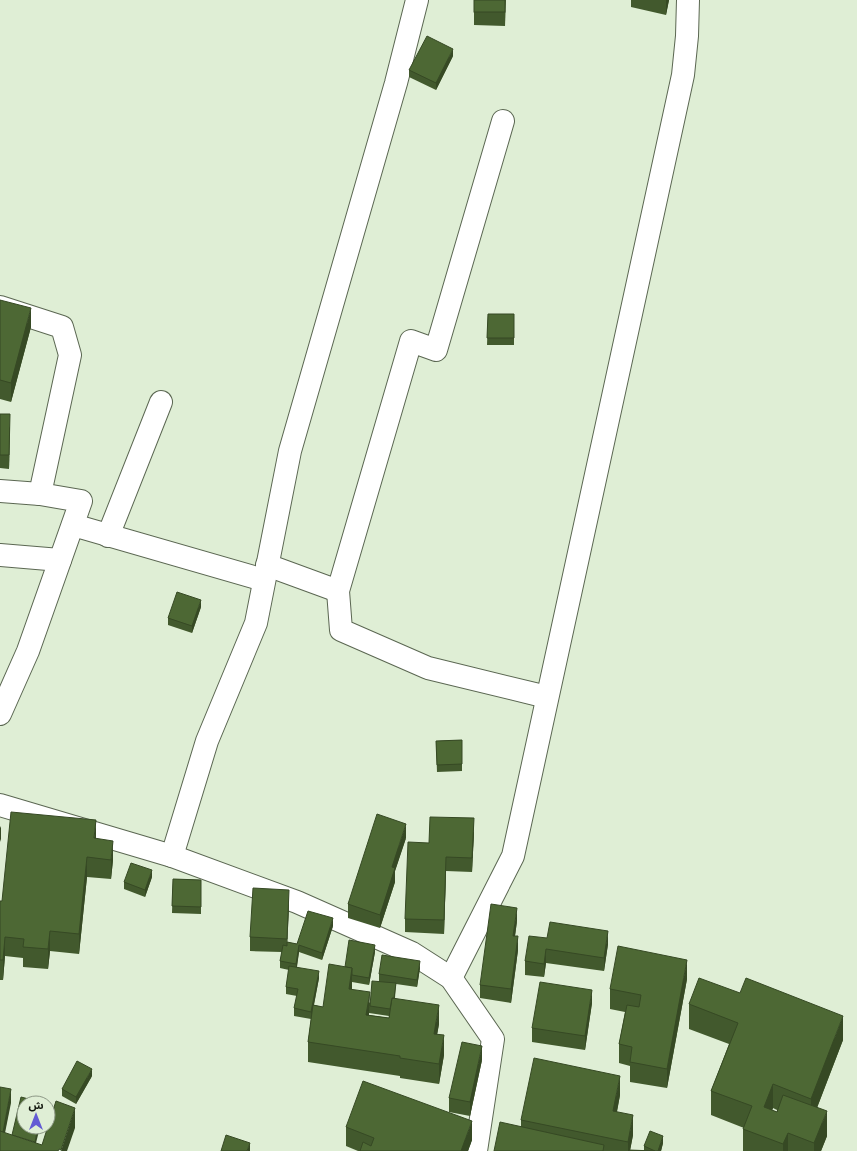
<svg xmlns="http://www.w3.org/2000/svg" width="857" height="1151" font-family="Literata,'Noto Sans Arabic',serif">
	<style>
		.lines { fill: none; stroke-linecap: round; stroke-linejoin: round }
		.minor-casing { stroke: #5b6752; stroke-width: 24 }
		.minor { stroke: #fff; stroke-width: 22 }
		.wall { fill: #42592d; fill-rule: evenodd }
		.shaded-wall { fill: #364924 }
		.building { fill: #4d6834; stroke: #364924 }
	</style>
	<rect width="100%" height="100%" fill="#dfeed5"/>
	<g class="lines">
		<defs>
			<g id="minor">
				<polyline points="503,121 436,350 411,341 338,591 341,630 428,668 547,697"/>
				<polyline points="0,307 62,327 70,355 40,494"/>
				<polyline points="0,491 40,494 81,501 28,651 0,714"/>
				<polyline points="73,525 264,580"/>
				<polyline points="108,536 161,402"/>
				<polyline points="0,555 60,560"/>
				<polyline points="267,565 338,591"/>
				<polyline points="0,805 172,856 297,902 412,953 451,978 493,1039 476,1151"/>
				<polyline points="172,856 207,741 256,623 290,451 396,83 417,0"/>
				<polyline points="451,978 513,856 683,75 687,36 688,0"/>
			</g>
		</defs>
		<!-- minor casing -->
		<use href="#minor" class="minor-casing"/>
		<!-- minor -->
		<use href="#minor" class="minor"/>
	</g>
	<!-- wall -->
	<g class="wall">
		<polygon points="474,0 506,0 505,26 474,25"/>
		<polygon points="631,0 669,0 666,15 631,7"/>
		<polygon points="453,56 436,90 409,77 409,70"/>
		<polygon points="0,300 31,327 11,402 0,399"/>
		<polygon points="488,314 514,314 514,345 487,345"/>
		<polygon points="0,414 10,428 9,469 0,468"/>
		<polygon points="201,607 192,633 168,625 168,618"/>
		<polygon points="462,740 462,771 437,772 436,741"/>
		<polygon points="474,832 472,872 446,871 444,934 405,932 405,919 429,843"/>
		<polygon points="406,838 395,871 395,882 380,928 348,918 348,904"/>
		<polygon points="96,839 113,860 111,879 87,877 79,954 50,951 48,969 23,967 23,958 5,956 3,980 0,980 0,901 2,901"/>
		<polygon points="152,877 145,897 124,889 124,882"/>
		<polygon points="173,879 201,880 201,914 172,913"/>
		<path d="M289 904 287 942 297 944 333 926 322 960 299 952 297 967 319 978 314 1005 323 1007 345 967 375 952 369 985 352 982V989L370 1003 379 981V974L420 968 417 987 396 984 395 998 439 1024 437 1034 444 1055 439 1084 400 1078V1076L308 1062V1042L311 1019 294 1016V1008L297 996 286 994V987L289 970 280 968V961L282 952 250 951V937ZM369 1013 389 1016V1018L369 1015Z"/>
		<polygon points="517,921 515,936 518,950 511,1003 480,998 480,985"/>
		<polygon points="547,938 608,944 604,971 546,963 544,977 525,975 525,961"/>
		<polygon points="687,979 667,1088 630,1082 630,1066 619,1063 619,1044 625,1012 610,1009 610,989"/>
		<polygon points="592,1003 585,1050 532,1042 532,1028"/>
		<path d="M689 1004 843 1040 817 1108 827 1136 821 1151H743V1129L744 1128 711 1115V1091L729 1044 689 1029ZM773 1108 777 1110V1112L772 1110Z"/>
		<polygon points="482,1060 470,1116 449,1112 449,1098"/>
		<polygon points="92,1076 76,1104 62,1096 62,1089"/>
		<polygon points="620,1095 617,1112 633,1135 630,1150 644,1150 644,1146 663,1143 661,1151 494,1151 521,1127 521,1120"/>
		<polygon points="346,1127 472,1140 468,1151 358,1151 346,1146"/>
	</g>
	<!-- shaded-wall -->
	<g class="shaded-wall">
		<polygon points="666,0 669,0 666,15"/>
		<polygon points="453,49 453,56 436,90 436,83"/>
		<polygon points="31,308 31,327 11,402 11,383"/>
		<polygon points="10,414 10,428 9,469 9,455"/>
		<polygon points="201,600 201,607 192,633 192,626"/>
		<polygon points="474,818 474,832 472,872 472,858"/>
		<polygon points="96,820 96,840 94,838"/>
		<polygon points="406,824 406,838 395,871 395,882 380,928 380,915 392,867"/>
		<polygon points="1,826 1,839 0,842 0,828"/>
		<polygon points="113,841 113,860 111,879 111,860"/>
		<polygon points="87,857 87,877 79,954 79,934"/>
		<polygon points="446,857 446,871 444,934 444,920"/>
		<polygon points="152,870 152,877 145,897 145,890"/>
		<polygon points="289,890 289,904 287,953 287,939"/>
		<polygon points="517,908 517,921 513,950 513,936"/>
		<polygon points="333,918 333,926 322,960 322,953"/>
		<polygon points="50,931 50,951 48,969 48,949"/>
		<polygon points="608,931 608,944 604,971 604,958"/>
		<polygon points="518,936 518,950 511,1003 511,989"/>
		<polygon points="5,937 5,956 3,980 3,960"/>
		<polygon points="299,945 299,952 296,971 296,964"/>
		<polygon points="375,945 375,952 369,985 369,978"/>
		<polygon points="546,949 546,963 544,977 544,964"/>
		<polygon points="687,960 687,979 667,1088 667,1069"/>
		<polygon points="420,961 420,968 417,987 417,980"/>
		<polygon points="352,968 352,987 349,1009 349,989"/>
		<polygon points="319,971 319,978 311,1019 311,1012"/>
		<polygon points="592,990 592,1003 585,1050 585,1036"/>
		<polygon points="370,992 369,1013 366,1034 366,1015"/>
		<polygon points="439,1005 439,1024 434,1053 434,1034"/>
		<polygon points="843,1016 843,1040 811,1123 811,1099"/>
		<polygon points="444,1035 444,1055 439,1084 439,1064"/>
		<polygon points="482,1046 482,1060 470,1116 470,1102"/>
		<polygon points="92,1069 92,1076 76,1104 76,1097"/>
		<polygon points="620,1076 620,1095 613,1131 613,1111"/>
		<polygon points="773,1084 773,1108 764,1132 764,1107"/>
		<polygon points="11,1089 11,1103 2,1148 2,1134"/>
		<polygon points="75,1108 75,1128 67,1151 61,1151"/>
		<polygon points="827,1111 827,1136 821,1151 814,1151 814,1143"/>
		<polygon points="633,1115 633,1135 630,1151 628,1151 628,1142"/>
		<polygon points="472,1121 472,1140 468,1151 461,1151"/>
		<polygon points="38,1127 40,1127 34,1151 34,1145"/>
		<polygon points="788,1133 788,1151 783,1151 783,1144"/>
		<polygon points="663,1136 663,1143 661,1151 658,1151"/>
		<polygon points="250,1143 250,1151 247,1151"/>
	</g>
	<!-- building -->
	<g class="building">
		<rect x="474" y="0" width="31" height="12"/>
		<polygon points="427,36 453,49 436,83 409,70"/>
		<polygon points="0,300 31,308 11,383 0,380"/>
		<polygon points="488,314 514,314 514,338 487,338"/>
		<polygon points="0,414 10,414 9,455 0,455"/>
		<polygon points="177,592 201,600 192,626 168,618"/>
		<polygon points="462,740 462,764 437,765 436,741"/>
		<polygon points="11,812 96,820 94,838 113,841 111,860 87,857 79,934 50,931 48,949 23,947 24,939 5,937 3,960 0,960 0,901 2,901"/>
		<polygon points="377,814 406,824 392,867 395,868 380,915 348,904"/>
		<polygon points="430,817 474,818 472,858 446,857 444,920 405,919 408,842 429,843"/>
		<polygon points="131,863 152,870 145,890 124,882"/>
		<polygon points="173,879 201,880 201,907 172,906"/>
		<polygon points="253,888 289,890 287,939 250,937"/>
		<polygon points="491,904 517,908 513,936 518,936 511,989 480,985"/>
		<polygon points="308,911 333,918 322,953 299,945 296,964 280,961 283,945 287,946 287,942 297,944"/>
		<polygon points="550,922 608,931 604,958 546,949 544,964 525,961 529,936 547,938"/>
		<polygon points="349,940 375,945 369,978 352,975 352,968 345,967"/>
		<polygon points="618,946 687,960 667,1069 630,1062 632,1047 619,1044 627,1005 639,1007 641,995 610,989"/>
		<polygon points="382,955 420,961 417,980 379,974"/>
		<polygon points="329,964 352,968 349,989 370,992 366,1015 389,1018 392,998 439,1005 434,1034 444,1035 439,1064 400,1058 400,1056 308,1042 313,1005 323,1007"/>
		<polygon points="289,966 319,971 311,1012 294,1008 298,989 286,987"/>
		<polygon points="699,978 740,993 746,978 843,1016 811,1099 773,1084 764,1107 777,1112 783,1095 827,1111 814,1143 788,1133 783,1144 743,1129 752,1106 711,1091 738,1023 689,1004"/>
		<polygon points="372,981 396,983 394,998 392,998 390,1009 370,1006"/>
		<polygon points="540,982 592,990 585,1036 532,1028"/>
		<polygon points="462,1042 482,1046 470,1102 449,1098"/>
		<polygon points="534,1058 620,1076 613,1111 633,1115 628,1142 521,1120"/>
		<polygon points="77,1061 92,1069 76,1097 62,1089"/>
		<polygon points="363,1081 472,1121 461,1151 360,1151 363,1142 371,1146 374,1138 346,1127"/>
		<polygon points="0,1087 11,1089 3,1132 0,1131"/>
		<polygon points="21,1097 44,1103 24,1103 24,1127 38,1127 35,1142 12,1135"/>
		<polygon points="56,1101 75,1108 61,1150 59,1149 58,1151 0,1151 0,1131 42,1145"/>
		<polygon points="500,1122 604,1145 603,1151 494,1151"/>
		<polygon points="650,1131 663,1136 658,1151 629,1151 629,1150 655,1151 644,1146"/>
		<polygon points="226,1135 250,1143 247,1151 221,1151"/>
	</g>
	<!-- north arrow -->
	<g transform="translate(36 1115)"><circle r="19" fill="#dfeed5" stroke="#8d9886"/>
	<path d="M0-3L7 15L0 10L-7 15Z" fill="#635bd4"/>
	<text y="-6" font-size="11" font-weight="bold" text-anchor="middle" fill="#13180f">ش</text>
	</g>
</svg>
